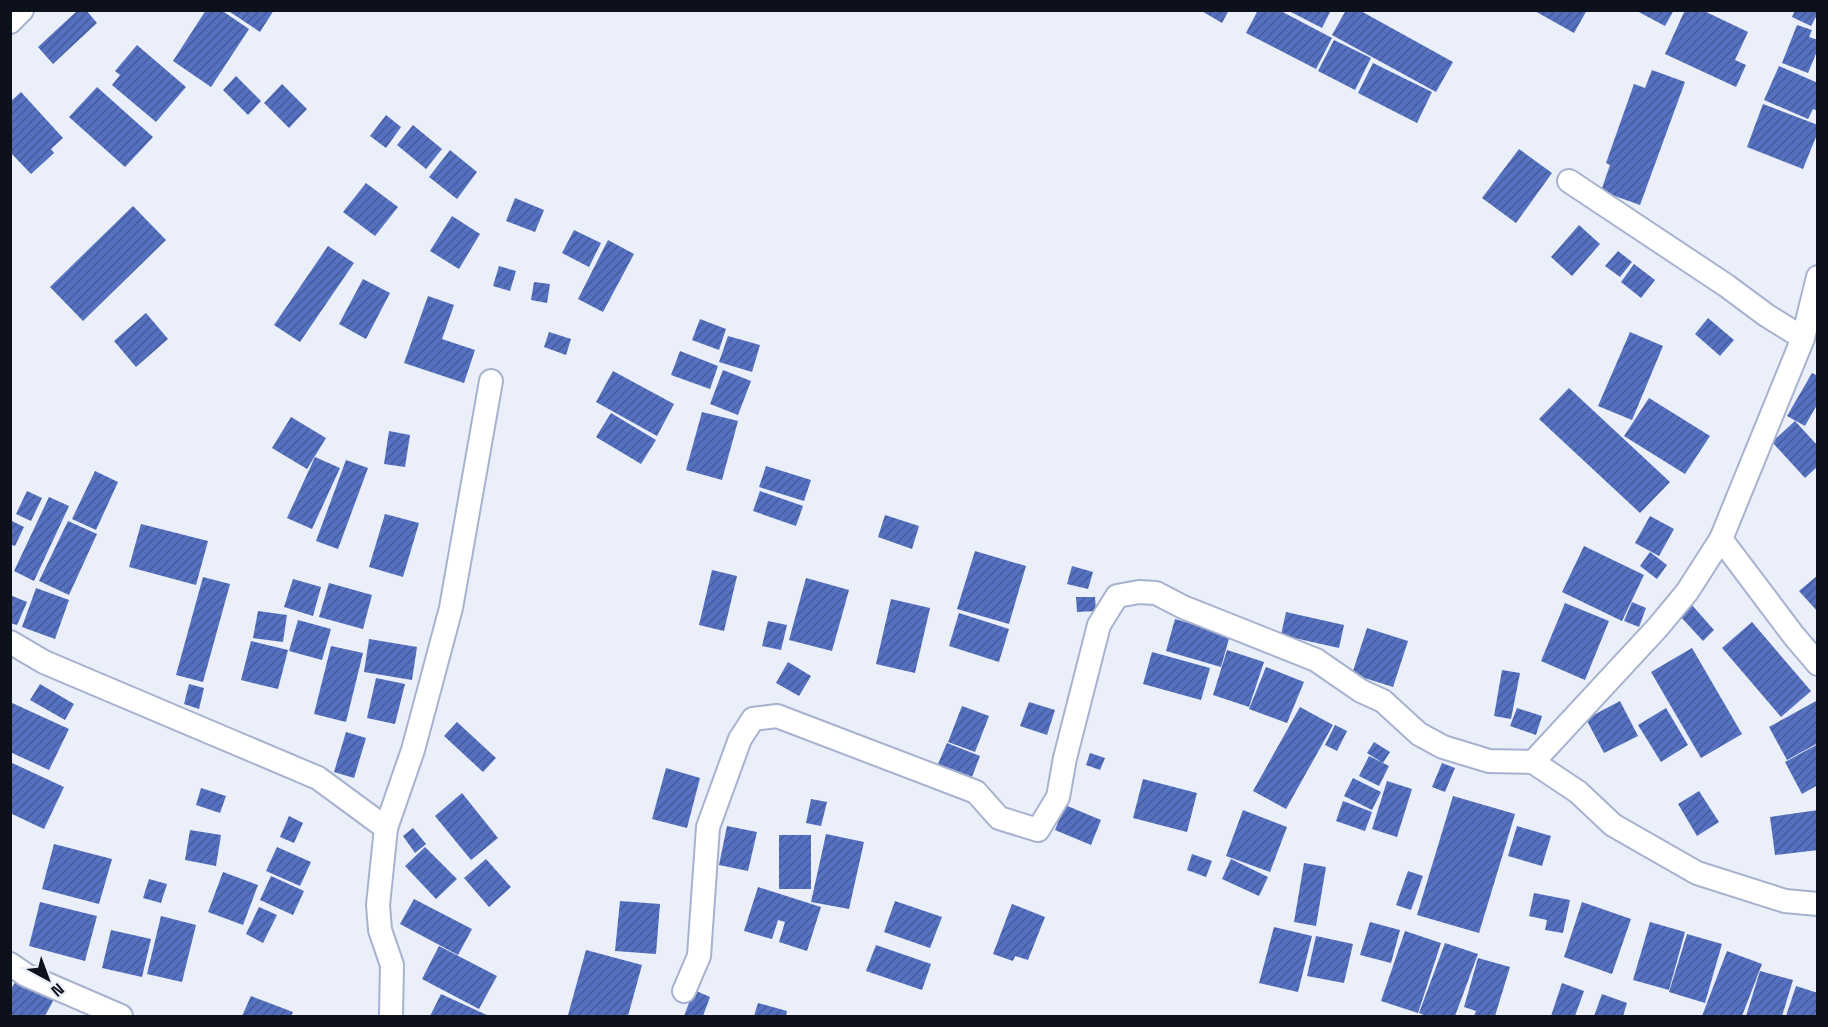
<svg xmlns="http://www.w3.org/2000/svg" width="1828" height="1027" font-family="'Space Grotesk',sans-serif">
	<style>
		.building { fill: url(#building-hatch) }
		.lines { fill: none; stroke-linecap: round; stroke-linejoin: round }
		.street-casing { stroke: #a7b2ce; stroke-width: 26 }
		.street { stroke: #fff; stroke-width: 22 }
	</style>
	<defs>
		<pattern id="building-hatch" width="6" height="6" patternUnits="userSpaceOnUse" patternTransform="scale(1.5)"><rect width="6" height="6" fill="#5571c0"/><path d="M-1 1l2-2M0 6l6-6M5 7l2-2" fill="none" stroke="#455b9b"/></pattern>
	</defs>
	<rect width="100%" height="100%" fill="#eaeffa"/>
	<!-- building -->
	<g class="building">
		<polygon points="78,10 86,10 97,23 53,64 38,47"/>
		<polygon points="206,10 221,10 249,29 211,87 173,61"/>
		<polygon points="227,10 274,10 260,32"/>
		<polygon points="1200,10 1229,10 1222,23"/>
		<polygon points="1258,10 1279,10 1332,38 1316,69 1246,33"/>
		<polygon points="1287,10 1331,10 1322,28"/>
		<polygon points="1346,10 1359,10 1453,62 1436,92 1332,35"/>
		<polygon points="1533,10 1587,10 1574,33"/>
		<polygon points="1635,10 1674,10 1665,26"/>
		<polygon points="1685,10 1702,10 1748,32 1735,60 1746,65 1736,87 1665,54"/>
		<polygon points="1795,10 1818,10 1818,13 1811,26 1792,17"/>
		<polygon points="1797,25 1812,30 1809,37 1818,40 1818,49 1808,73 1782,63"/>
		<polygon points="1334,40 1371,58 1355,90 1318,71"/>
		<polygon points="137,45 186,87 156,122 112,85 120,75 115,71"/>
		<polygon points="1373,63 1432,92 1417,123 1358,93"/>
		<polygon points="1779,66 1818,83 1818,111 1813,109 1808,119 1764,100"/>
		<polygon points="1652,70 1685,82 1640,205 1601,191 1610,165 1606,163 1634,84 1645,88"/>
		<polygon points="236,76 261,101 248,115 223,90"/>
		<polygon points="282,84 307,109 289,128 264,103"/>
		<polygon points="97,87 153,137 125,167 69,117"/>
		<polygon points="21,92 63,138 51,149 54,153 31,174 10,152 10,102"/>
		<polygon points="1763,104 1818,125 1818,132 1803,169 1747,147"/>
		<polygon points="386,115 401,127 386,148 370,136"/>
		<polygon points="413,125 442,149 426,169 397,145"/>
		<polygon points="1519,149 1552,173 1516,223 1482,198"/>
		<polygon points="450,150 477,172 457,199 429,177"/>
		<polygon points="366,183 398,207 375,236 343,212"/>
		<polygon points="515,198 544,210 535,232 506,221"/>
		<polygon points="133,206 166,240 83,321 50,287"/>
		<polygon points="452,216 480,234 459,269 430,251"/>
		<polygon points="1579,225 1600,244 1572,276 1551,257"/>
		<polygon points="574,230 601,243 589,267 562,253"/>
		<polygon points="608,240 634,254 603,312 578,299"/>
		<polygon points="328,246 354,263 300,342 274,325"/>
		<polygon points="1618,251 1632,262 1620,277 1605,266"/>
		<polygon points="1634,264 1655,280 1641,298 1621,282"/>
		<polygon points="499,266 516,271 510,291 493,286"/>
		<polygon points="363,279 390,293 366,339 339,324"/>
		<polygon points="534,282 550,284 547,303 531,300"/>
		<polygon points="428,296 454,305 442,339 475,350 464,383 404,363"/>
		<polygon points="146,313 168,339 136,367 114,341"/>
		<polygon points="1708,318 1734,340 1720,356 1695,334"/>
		<polygon points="700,319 726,329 719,350 692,340"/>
		<polygon points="549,332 571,339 566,355 544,347"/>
		<polygon points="1630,332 1663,346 1632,420 1598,406"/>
		<polygon points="728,336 760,345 752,372 719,362"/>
		<polygon points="680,351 718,366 710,389 671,375"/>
		<polygon points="723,370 751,381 738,415 710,404"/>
		<polygon points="613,371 674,404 657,436 596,402"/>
		<polygon points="1812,373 1818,376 1818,403 1805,426 1787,416"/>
		<polygon points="1569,388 1670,482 1640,513 1539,419"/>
		<polygon points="1649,398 1710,436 1685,474 1624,436"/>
		<polygon points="702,412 738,421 722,480 686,470"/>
		<polygon points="611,413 656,440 641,464 596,437"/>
		<polygon points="291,417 326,438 307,469 272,448"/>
		<polygon points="1795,421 1818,446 1818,466 1805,478 1772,442"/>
		<polygon points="389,431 410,435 405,467 384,464"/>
		<polygon points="315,457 340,468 312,529 287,518"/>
		<polygon points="346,460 368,468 338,549 316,541"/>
		<polygon points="766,466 811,480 804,501 759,487"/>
		<polygon points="95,471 118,482 96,530 72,519"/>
		<polygon points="27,491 42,498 31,521 16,514"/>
		<polygon points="760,491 803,506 796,526 753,511"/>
		<polygon points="49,497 69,506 34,581 14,571"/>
		<polygon points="385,514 419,523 403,577 369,567"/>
		<polygon points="885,515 919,526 912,549 878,537"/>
		<polygon points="1650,516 1674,529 1659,556 1635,543"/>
		<polygon points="10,520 24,527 15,546 10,544"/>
		<polygon points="68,521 97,534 69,595 39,581"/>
		<polygon points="141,524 208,541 196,585 129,567"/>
		<polygon points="1584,546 1644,575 1622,621 1562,592"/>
		<polygon points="975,551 1026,566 1009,624 957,609"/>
		<polygon points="1650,552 1667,565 1657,579 1640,566"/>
		<polygon points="1072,566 1093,572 1088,589 1067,584"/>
		<polygon points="712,570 737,576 724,631 699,625"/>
		<polygon points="1818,575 1818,612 1799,591"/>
		<polygon points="203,577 230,584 203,682 176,675"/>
		<polygon points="806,578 849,590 832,651 789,640"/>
		<polygon points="293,579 321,587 313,616 284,607"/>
		<polygon points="329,583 372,595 363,629 319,617"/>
		<polygon points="36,588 69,600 55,639 22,627"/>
		<polygon points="10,595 27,602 17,625 10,623"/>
		<polygon points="1076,597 1095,597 1096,611 1077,612"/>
		<polygon points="891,599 930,608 915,673 876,664"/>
		<polygon points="1632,602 1646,608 1639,627 1624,621"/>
		<polygon points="1565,603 1609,621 1585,680 1541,661"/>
		<polygon points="1691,604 1714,630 1703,641 1679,615"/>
		<polygon points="258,611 287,615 283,642 253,638"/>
		<polygon points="1286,612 1344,625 1339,648 1281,635"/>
		<polygon points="959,613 1009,629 999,662 949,646"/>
		<polygon points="1175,619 1230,635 1221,667 1166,651"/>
		<polygon points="298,620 331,629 322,660 289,651"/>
		<polygon points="768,621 787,625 781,650 762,646"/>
		<polygon points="1752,622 1811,691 1781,717 1722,648"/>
		<polygon points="1367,628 1408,641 1393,687 1352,674"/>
		<polygon points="369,639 417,647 412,680 364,672"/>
		<polygon points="251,641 288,650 278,689 241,680"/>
		<polygon points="331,646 363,653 346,722 314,714"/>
		<polygon points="1692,648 1742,734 1701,758 1651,672"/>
		<polygon points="1227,650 1264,662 1249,707 1213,695"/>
		<polygon points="1152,652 1210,668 1201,700 1143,684"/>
		<polygon points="788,662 811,676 799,696 776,683"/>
		<polygon points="1266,667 1304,682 1287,723 1249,709"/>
		<polygon points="1502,670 1520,673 1511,719 1494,716"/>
		<polygon points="376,678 405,684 395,724 367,718"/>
		<polygon points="40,684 74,704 65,720 30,700"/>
		<polygon points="189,684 204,688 199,709 184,704"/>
		<polygon points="1620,701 1638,736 1604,753 1586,719"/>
		<polygon points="1816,701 1818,743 1787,760 1769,727"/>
		<polygon points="10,702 69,729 49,770 10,752"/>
		<polygon points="1029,702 1055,710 1047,735 1020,726"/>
		<polygon points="962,706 989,716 975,752 948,742"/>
		<polygon points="1300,707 1333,725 1286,809 1253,791"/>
		<polygon points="1517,708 1542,716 1536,735 1510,726"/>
		<polygon points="1666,708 1688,745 1661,762 1638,725"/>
		<polygon points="457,722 496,758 483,772 444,736"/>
		<polygon points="1335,725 1347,731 1337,751 1325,745"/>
		<polygon points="346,732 366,738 354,778 334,772"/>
		<polygon points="1374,742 1390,752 1383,763 1367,753"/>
		<polygon points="947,743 980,756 972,777 938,764"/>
		<polygon points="1818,744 1818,785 1802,794 1785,762"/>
		<polygon points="1090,753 1105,758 1100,770 1086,765"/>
		<polygon points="1369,756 1389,766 1379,786 1359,776"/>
		<polygon points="10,762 64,787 44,829 10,813"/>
		<polygon points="1442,763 1455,768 1445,792 1432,787"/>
		<polygon points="666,768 700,778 687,828 652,819"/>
		<polygon points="1353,778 1381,792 1372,810 1344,796"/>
		<polygon points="1143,779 1197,793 1187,832 1133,818"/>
		<polygon points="1387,781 1412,789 1397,837 1372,829"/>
		<polygon points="201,788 226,796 220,813 196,805"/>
		<polygon points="1699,791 1719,822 1697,836 1678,804"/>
		<polygon points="462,793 498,838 471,860 435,816"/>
		<polygon points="1453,796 1515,814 1479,933 1417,915"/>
		<polygon points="811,799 827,802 821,826 806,823"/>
		<polygon points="1343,801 1372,812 1365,831 1336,821"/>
		<polygon points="1065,805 1101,820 1091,845 1055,830"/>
		<polygon points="1243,810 1287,827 1270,872 1226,856"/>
		<polygon points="1818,810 1818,850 1775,855 1770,817"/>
		<polygon points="289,816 303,823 294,843 280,837"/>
		<polygon points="727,826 757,832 748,871 719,865"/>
		<polygon points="1517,826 1551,836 1542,866 1508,856"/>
		<polygon points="413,828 426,844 415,853 403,836"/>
		<polygon points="190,830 221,835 216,866 185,860"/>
		<polygon points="826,834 864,842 849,909 811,902"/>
		<rect x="779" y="835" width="32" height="54"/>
		<polygon points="54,844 112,859 99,904 42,889"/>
		<polygon points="277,847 311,862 300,886 266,871"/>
		<polygon points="425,847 457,879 436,899 405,866"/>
		<polygon points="1192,854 1212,861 1206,877 1187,870"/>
		<polygon points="486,859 511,887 489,907 464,878"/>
		<polygon points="1231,859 1268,877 1259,896 1222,879"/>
		<polygon points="1304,863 1326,867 1316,926 1294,922"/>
		<polygon points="1408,871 1423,876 1411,910 1396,905"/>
		<polygon points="223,872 258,885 243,925 208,912"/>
		<polygon points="271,876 304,891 293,915 260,900"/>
		<polygon points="149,879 167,884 161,903 143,898"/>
		<polygon points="758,887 821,907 807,951 779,942 785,922 778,920 772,939 744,931"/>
		<polygon points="1534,893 1570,900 1563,933 1545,930 1547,920 1529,916"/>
		<polygon points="414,899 472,929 458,955 400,924"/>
		<polygon points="620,901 660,904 656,954 615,951"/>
		<polygon points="895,901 942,917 930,948 884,932"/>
		<polygon points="40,902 97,916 85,961 29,946"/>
		<polygon points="1582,902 1631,919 1612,974 1564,957"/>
		<polygon points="1012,904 1045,917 1028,960 1015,956 1013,961 993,954"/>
		<polygon points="259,907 277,915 263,943 246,934"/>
		<polygon points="161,916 196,925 182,982 147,974"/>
		<polygon points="1370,922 1400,930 1391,963 1360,955"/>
		<polygon points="1650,922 1685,932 1669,990 1633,980"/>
		<polygon points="1274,927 1312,936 1298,992 1259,983"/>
		<polygon points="111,930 151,939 142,977 102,968"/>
		<polygon points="1405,931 1441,943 1418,1013 1381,1001"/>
		<polygon points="1687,934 1722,944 1705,1003 1669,992"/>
		<polygon points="1316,936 1353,944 1344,983 1307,976"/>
		<polygon points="1445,943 1478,954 1455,1016 1426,1016 1419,1013"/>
		<polygon points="876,945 931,964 922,990 866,971"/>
		<polygon points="439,946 497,976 479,1009 422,979"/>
		<polygon points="586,950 642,965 628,1016 568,1015"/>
		<polygon points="1727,951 1762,964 1742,1016 1702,1016"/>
		<polygon points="1478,958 1510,967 1495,1016 1474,1016 1476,1011 1464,1007"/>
		<polygon points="1760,971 1793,980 1782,1016 1746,1016"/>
		<polygon points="17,979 54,999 45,1016 16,1016 10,1014 10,991"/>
		<polygon points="1562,983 1584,991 1575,1016 1551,1016"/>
		<polygon points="1796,986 1818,993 1818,1016 1786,1016"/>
		<polygon points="694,990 710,997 703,1016 684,1016"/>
		<polygon points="441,994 489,1016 430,1016"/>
		<polygon points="1602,994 1627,1003 1623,1016 1594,1016"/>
		<polygon points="251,996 293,1012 291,1016 242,1016"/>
		<polygon points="758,1003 787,1011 786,1016 754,1016"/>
	</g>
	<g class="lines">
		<defs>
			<g id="street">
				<polyline points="10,22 22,10"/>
				<polyline points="1569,181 1727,286 1766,315 1803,338"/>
				<polyline points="1721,539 1794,636 1818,664"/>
				<polyline points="10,642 44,662 318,778 386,828 378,905 380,930 392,965 391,1016"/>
				<polyline points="1533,762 1578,792 1613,825 1697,873 1785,901 1818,904"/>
				<polyline points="386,828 413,750 451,608 491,381"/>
				<polyline points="10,964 26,975 121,1016"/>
				<polyline points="684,991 699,956 708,827 740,739 753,719 777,716 976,792 999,818 1038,830 1058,797 1065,758 1099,625 1117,596 1139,592 1156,593 1183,607 1316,660 1361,691 1383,701 1419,734 1443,747 1489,761 1533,762 1658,627 1687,592 1721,539 1803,338 1818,277"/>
			</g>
		</defs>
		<!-- street casing -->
		<use href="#street" class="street-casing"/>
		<!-- street -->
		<use href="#street" class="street"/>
	</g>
	<!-- border -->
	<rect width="1828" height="1027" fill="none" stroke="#0d111b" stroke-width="24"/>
	<!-- north arrow -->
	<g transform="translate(48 979) rotate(139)" stroke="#eaeffa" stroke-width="4.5" paint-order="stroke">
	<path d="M0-4.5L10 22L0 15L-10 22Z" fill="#0d111b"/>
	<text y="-9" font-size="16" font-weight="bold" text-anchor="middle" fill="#0d111b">N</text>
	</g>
</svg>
